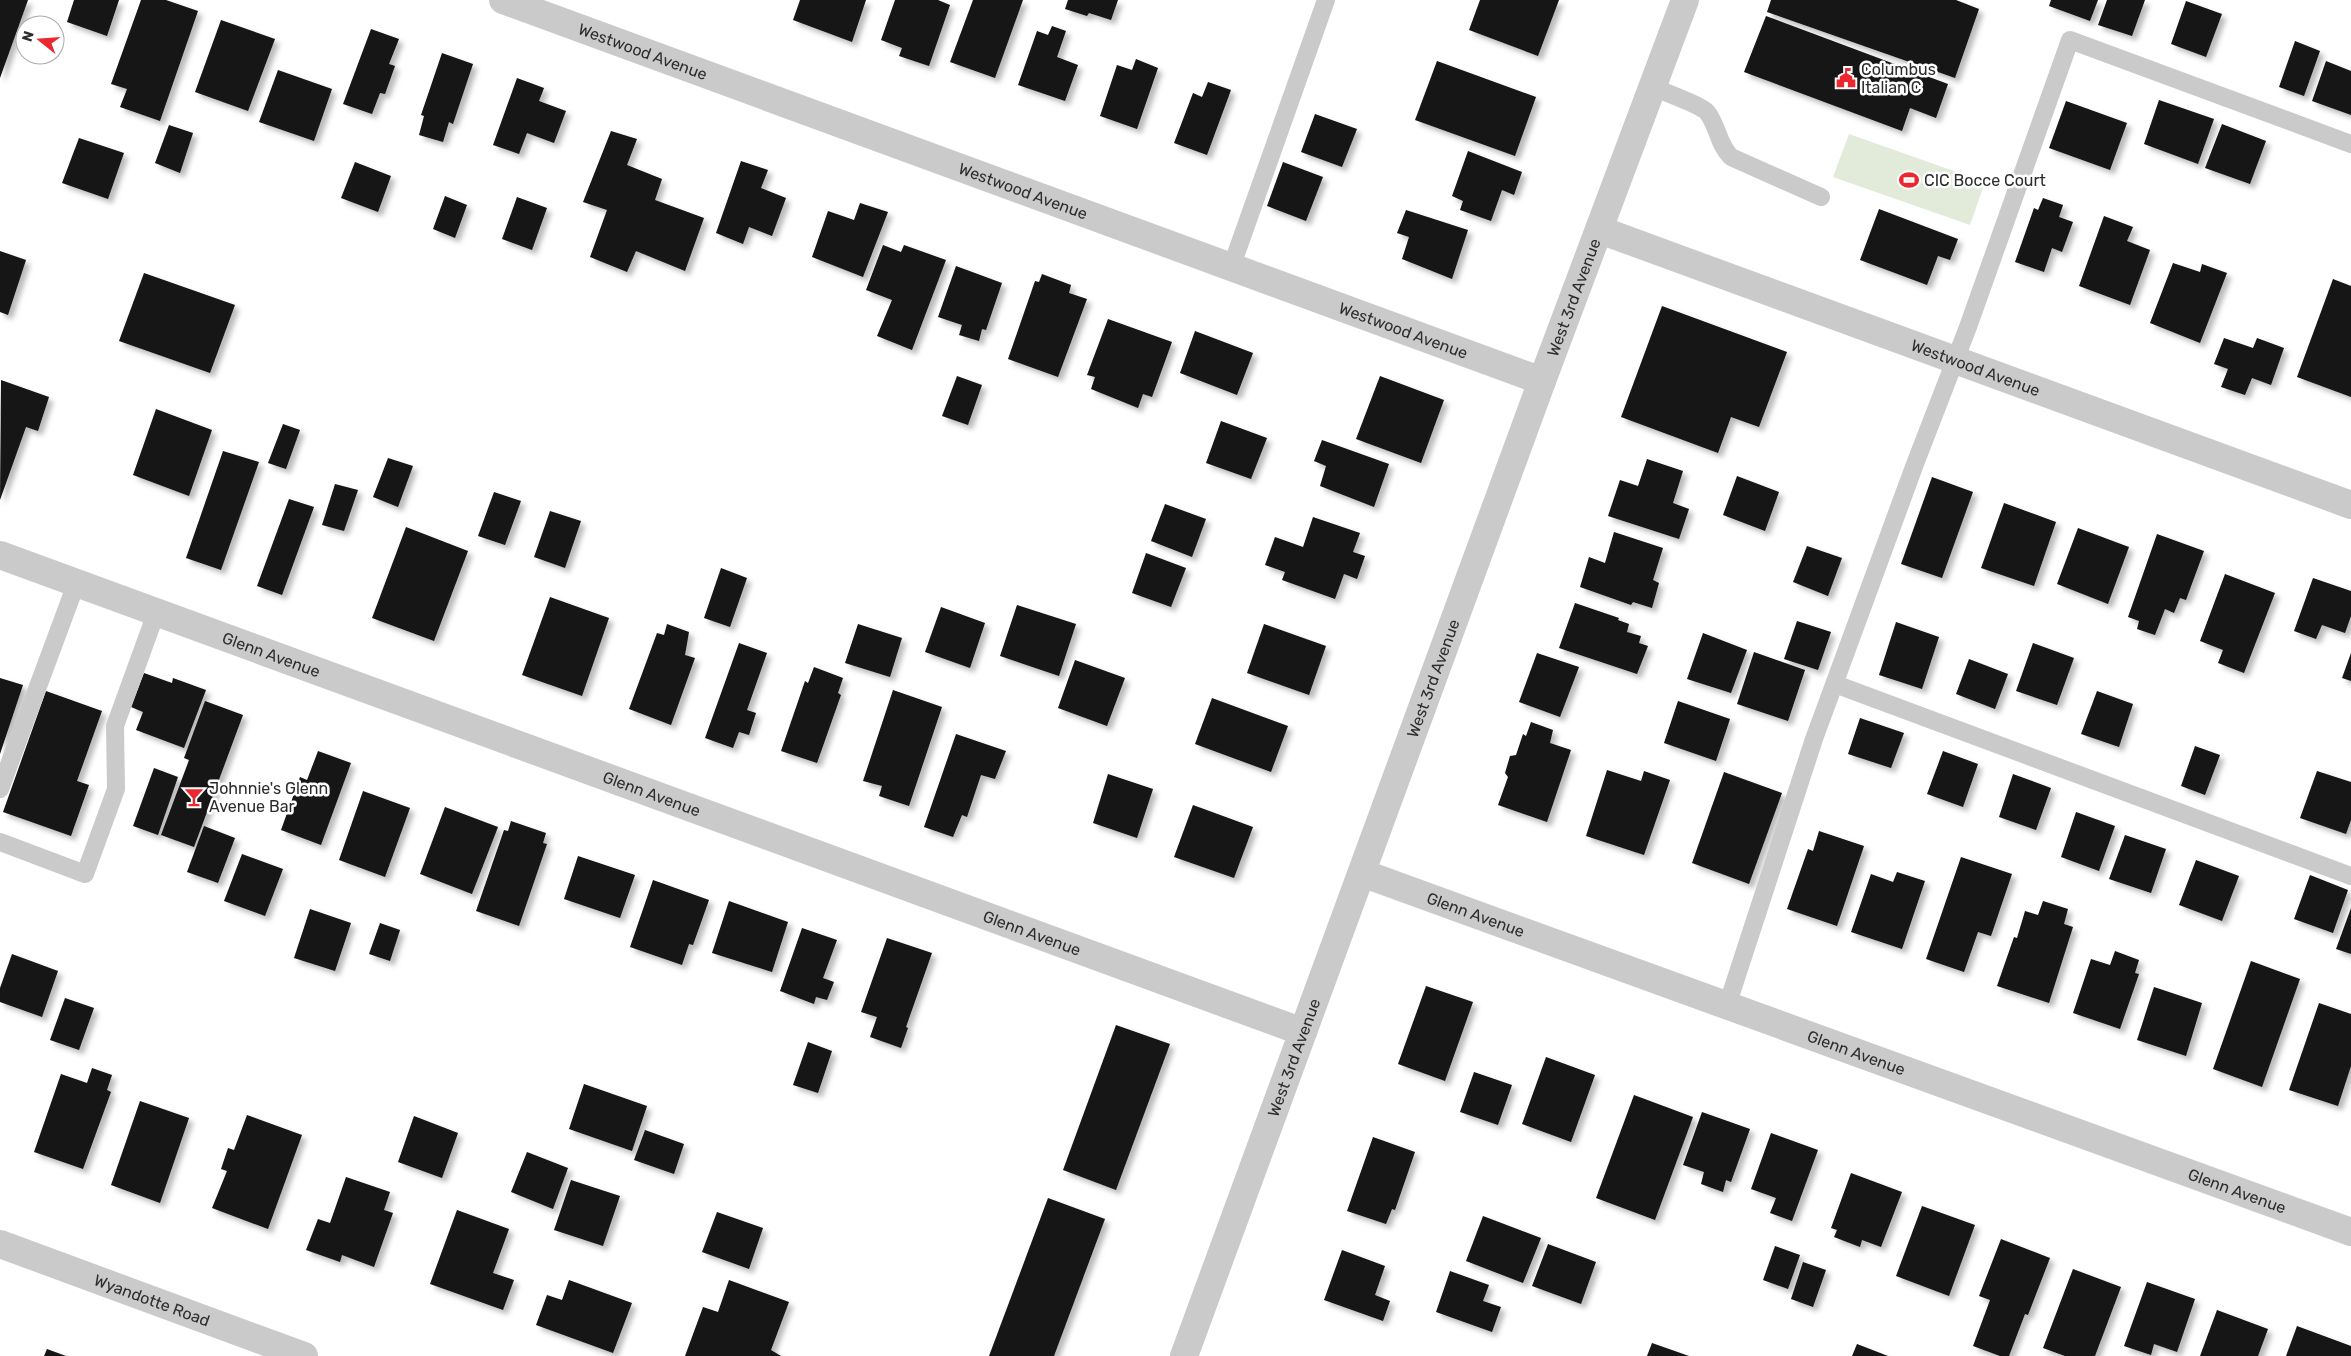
<svg xmlns="http://www.w3.org/2000/svg" width="2351" height="1356" font-family="Rubik,sans-serif">
	<style>
		.green { fill: #e2ebda }
		.building { fill: #141414; filter: url(#shadow) }
		.lines { fill: none; stroke-linecap: round; stroke-linejoin: round }
		.service { stroke: #cacaca; stroke-width: 18 }
		.minor { stroke: #cacaca; stroke-width: 28 }
		.tertiary { stroke: #cacaca; stroke-width: 28 }
		.labels { text-anchor: middle; dominant-baseline: central; stroke-width: 5; stroke-linejoin: round; paint-order: stroke }
		.street-label { font-size: 16px; fill: #2d2d2d; stroke: #fff }
		.poi-label { font-size: 16px; fill: #2d2d2d; stroke: #fff; text-anchor: start }
	</style>
	<defs>
		<filter id="shadow"><feDropShadow dx="4.5" dy="4.5" stdDeviation="2.5" flood-color="#0004"/></filter>
	</defs>
	<rect width="100%" height="100%" fill="#fff"/>
	<!-- green -->
	<polygon class="green" points="1849,134 1985,182 1970,225 1833,177"/>
	<!-- building -->
	<g class="building">
		<polygon points="0,0 28,0 0,78"/>
		<polygon points="74,0 119,0 107,36 67,22"/>
		<polygon points="141,0 166,0 198,11 160,121 120,107 127,89 111,84"/>
		<polygon points="800,0 866,0 852,42 793,20"/>
		<polygon points="895,0 938,0 950,5 929,66 899,56 902,48 881,40"/>
		<polygon points="973,0 1023,0 995,78 950,62"/>
		<polygon points="1068,0 1118,0 1111,20 1089,13 1087,16 1065,9"/>
		<polygon points="1480,0 1559,0 1538,56 1469,30"/>
		<polygon points="1771,0 1956,0 1979,9 1955,78 1767,12"/>
		<polygon points="2051,0 2098,0 2090,21 2049,6"/>
		<polygon points="2107,0 2145,0 2132,36 2098,25"/>
		<polygon points="2186,1 2222,14 2206,57 2171,44"/>
		<polygon points="1766,16 1948,84 1936,118 1910,108 1902,131 1744,72"/>
		<polygon points="221,20 275,39 248,111 195,92"/>
		<polygon points="1052,26 1066,31 1057,57 1078,65 1065,101 1018,85 1037,31 1048,35"/>
		<polygon points="371,29 399,39 389,64 395,66 385,94 380,93 372,114 343,104"/>
		<polygon points="2295,41 2320,51 2304,96 2279,87"/>
		<polygon points="442,53 473,64 453,124 449,122 443,142 419,135 424,116 421,115"/>
		<polygon points="1136,59 1158,68 1137,129 1100,116 1117,65 1132,70"/>
		<polygon points="1437,61 1536,97 1515,156 1415,120"/>
		<polygon points="2326,61 2351,71 2351,115 2312,101"/>
		<polygon points="278,70 332,89 314,141 259,122"/>
		<polygon points="517,78 544,88 539,101 566,111 554,143 527,133 519,154 493,145"/>
		<polygon points="1208,82 1231,90 1207,155 1174,143 1193,93 1202,97"/>
		<polygon points="2159,100 2214,119 2198,164 2144,144"/>
		<polygon points="2066,101 2127,123 2110,170 2049,148"/>
		<polygon points="1315,114 1357,129 1342,167 1301,152"/>
		<polygon points="2222,124 2266,141 2250,184 2205,168"/>
		<polygon points="169,125 193,133 180,173 155,163"/>
		<polygon points="611,131 637,139 627,165 662,179 655,200 704,218 685,271 636,251 627,272 590,257 607,210 583,202"/>
		<polygon points="79,138 124,153 108,199 62,183"/>
		<polygon points="1468,151 1522,172 1514,195 1502,190 1491,221 1460,210 1463,201 1452,196"/>
		<polygon points="741,161 768,170 761,188 786,198 772,236 749,227 743,244 716,233"/>
		<polygon points="355,162 391,176 378,212 341,198"/>
		<polygon points="1283,162 1323,177 1306,221 1267,206"/>
		<polygon points="445,196 467,205 455,238 433,229"/>
		<polygon points="517,197 547,208 532,250 502,239"/>
		<polygon points="2043,198 2063,205 2059,217 2073,222 2062,252 2052,248 2044,272 2015,262 2034,208 2038,210"/>
		<polygon points="860,203 888,212 863,277 812,257 828,211 854,220"/>
		<polygon points="1879,209 1958,239 1950,260 1938,256 1927,285 1860,260"/>
		<polygon points="1406,210 1468,230 1452,279 1402,259 1409,237 1397,233"/>
		<polygon points="2104,216 2133,227 2127,241 2150,250 2130,305 2079,286"/>
		<polygon points="883,245 901,252 904,245 946,260 912,350 877,336 892,300 866,290"/>
		<polygon points="0,251 26,260 8,315 0,312"/>
		<polygon points="2173,263 2200,272 2202,264 2227,273 2200,343 2150,323"/>
		<polygon points="956,266 1002,283 986,330 982,329 979,341 959,335 962,325 938,317"/>
		<polygon points="144,273 235,305 210,373 119,341"/>
		<polygon points="1042,274 1071,285 1069,293 1087,299 1058,377 1008,359 1035,281 1039,282"/>
		<polygon points="2333,279 2351,286 2351,397 2297,377"/>
		<polygon points="1662,306 1787,352 1759,427 1731,417 1718,453 1621,417"/>
		<polygon points="1108,319 1172,342 1152,397 1143,394 1138,408 1091,389 1095,377 1087,375"/>
		<polygon points="1195,331 1253,353 1237,395 1180,373"/>
		<polygon points="2224,338 2253,348 2257,338 2284,348 2271,385 2252,378 2245,395 2221,387 2228,369 2214,364"/>
		<polygon points="957,376 982,385 968,425 942,416"/>
		<polygon points="1380,376 1444,400 1421,463 1356,439"/>
		<polygon points="1,380 49,397 38,431 26,427 0,500"/>
		<polygon points="156,409 212,430 189,496 133,475"/>
		<polygon points="1221,421 1267,438 1251,479 1206,463"/>
		<polygon points="283,424 300,430 286,469 268,463"/>
		<polygon points="1322,440 1389,464 1374,507 1320,486 1326,466 1314,461"/>
		<polygon points="223,451 259,462 221,570 186,558"/>
		<polygon points="388,458 413,466 398,507 373,497"/>
		<polygon points="1647,459 1683,471 1673,503 1689,509 1679,539 1608,516 1620,480 1638,486"/>
		<polygon points="1737,476 1779,492 1765,531 1723,515"/>
		<polygon points="1932,477 1973,492 1942,578 1901,564"/>
		<polygon points="335,484 358,490 344,531 322,525"/>
		<polygon points="494,492 521,501 505,545 478,536"/>
		<polygon points="289,499 314,507 282,595 257,586"/>
		<polygon points="2004,503 2056,522 2034,586 1981,568"/>
		<polygon points="1165,504 1206,519 1192,557 1151,541"/>
		<polygon points="550,511 581,521 565,568 534,557"/>
		<polygon points="1313,517 1360,533 1353,552 1365,556 1357,579 1344,574 1335,599 1282,580 1285,572 1265,565 1275,537 1303,547"/>
		<polygon points="406,527 468,551 434,641 372,618"/>
		<polygon points="2078,528 2129,547 2108,604 2057,584"/>
		<polygon points="1614,532 1663,548 1653,580 1659,583 1652,608 1633,602 1631,605 1580,587 1589,557 1605,563"/>
		<polygon points="2157,534 2204,551 2186,600 2180,598 2174,613 2165,609 2155,635 2137,629 2139,621 2128,617"/>
		<polygon points="1807,546 1842,558 1828,596 1793,582"/>
		<polygon points="1146,553 1186,568 1171,607 1132,593"/>
		<polygon points="721,568 747,578 730,627 704,618"/>
		<polygon points="2225,574 2275,593 2244,673 2218,663 2223,650 2200,641"/>
		<polygon points="2313,578 2351,591 2351,616 2345,633 2322,625 2316,639 2294,631"/>
		<polygon points="550,597 609,618 582,696 522,675"/>
		<polygon points="1575,603 1619,618 1618,620 1629,624 1627,632 1641,636 1639,643 1648,646 1637,674 1559,648"/>
		<polygon points="1017,605 1076,624 1059,676 1000,656"/>
		<polygon points="941,607 985,623 970,668 925,652"/>
		<polygon points="1797,621 1831,632 1818,670 1784,659"/>
		<polygon points="1896,622 1939,637 1922,689 1879,675"/>
		<polygon points="667,624 689,632 685,655 695,658 671,725 629,709 657,633 664,635"/>
		<polygon points="858,624 902,638 890,677 845,663"/>
		<polygon points="1264,624 1326,646 1309,695 1247,673"/>
		<polygon points="1703,633 1747,650 1731,693 1687,679"/>
		<polygon points="739,643 767,653 747,710 756,713 749,735 739,732 733,748 705,738"/>
		<polygon points="2033,643 2074,658 2057,705 2016,691"/>
		<polygon points="1754,652 1805,670 1788,721 1737,704"/>
		<polygon points="1537,653 1579,667 1560,717 1519,702"/>
		<polygon points="2351,653 2351,681 2342,678"/>
		<polygon points="1969,659 2008,674 1995,709 1956,694"/>
		<polygon points="1075,660 1125,678 1107,726 1058,708"/>
		<polygon points="814,667 843,678 838,693 841,695 817,763 781,751 805,681 808,683"/>
		<polygon points="144,673 172,683 173,678 206,690 184,748 136,730 143,712 131,707"/>
		<polygon points="0,678 23,685 0,754"/>
		<polygon points="893,690 942,707 909,806 879,796 882,786 863,781"/>
		<polygon points="46,691 102,711 77,781 89,785 71,836 3,812"/>
		<polygon points="2097,691 2133,704 2119,747 2081,734"/>
		<polygon points="1212,698 1288,726 1271,772 1195,744"/>
		<polygon points="205,701 243,715 194,847 161,835 189,760 184,758"/>
		<polygon points="1678,701 1730,719 1716,761 1664,743"/>
		<polygon points="1860,718 1904,733 1891,768 1848,754"/>
		<polygon points="1531,722 1553,730 1550,743 1571,750 1547,822 1498,805 1508,777 1505,773 1510,756 1516,755 1523,734 1526,736"/>
		<polygon points="956,734 1006,751 995,779 981,775 967,817 962,815 953,837 924,827"/>
		<polygon points="2195,746 2220,755 2205,795 2181,786"/>
		<polygon points="318,751 351,763 321,845 281,830 300,777 307,780"/>
		<polygon points="1943,751 1978,764 1963,807 1927,794"/>
		<polygon points="154,768 178,777 158,835 133,826"/>
		<polygon points="1607,770 1641,781 1644,771 1670,780 1644,855 1586,836"/>
		<polygon points="2317,771 2351,782 2351,820 2346,834 2300,818"/>
		<polygon points="1724,772 1782,793 1749,884 1692,863"/>
		<polygon points="1108,774 1153,789 1137,838 1093,823"/>
		<polygon points="2013,774 2051,788 2036,830 1999,817"/>
		<polygon points="363,791 410,808 385,877 339,860"/>
		<polygon points="1193,805 1253,827 1234,878 1174,857"/>
		<polygon points="445,807 498,827 472,894 420,874"/>
		<polygon points="2076,812 2115,826 2099,871 2061,857"/>
		<polygon points="511,821 546,833 543,843 547,844 519,926 476,911 504,830 508,831"/>
		<polygon points="204,826 235,838 218,883 187,872"/>
		<polygon points="1819,831 1864,846 1837,926 1787,909 1808,849 1813,851"/>
		<polygon points="2125,835 2166,849 2151,893 2109,879"/>
		<polygon points="242,854 283,869 265,916 224,901"/>
		<polygon points="578,856 635,875 620,918 564,899"/>
		<polygon points="1961,857 2012,874 1991,936 1978,932 1964,972 1926,959"/>
		<polygon points="2196,860 2239,876 2222,921 2179,905"/>
		<polygon points="1897,872 1925,881 1902,949 1851,932 1871,874 1893,882"/>
		<polygon points="2310,875 2348,890 2333,933 2294,919"/>
		<polygon points="653,880 709,900 693,945 689,944 682,965 630,947"/>
		<polygon points="729,901 788,922 772,972 712,953"/>
		<polygon points="2043,901 2068,909 2064,924 2073,927 2049,1003 1997,986 2014,937 2017,938 2025,911 2038,915"/>
		<polygon points="2351,908 2351,954 2336,949"/>
		<polygon points="310,909 351,923 335,971 294,958"/>
		<polygon points="380,923 400,930 390,961 369,954"/>
		<polygon points="802,928 837,940 823,978 834,982 827,1000 816,997 814,1004 780,991"/>
		<polygon points="887,938 932,953 906,1027 908,1028 901,1048 870,1037 877,1017 861,1012"/>
		<polygon points="2115,951 2139,960 2135,973 2139,974 2120,1029 2073,1013 2091,959 2110,965"/>
		<polygon points="12,954 58,971 42,1017 0,1002 0,988"/>
		<polygon points="2251,961 2300,979 2262,1087 2213,1069"/>
		<polygon points="1426,986 1473,1002 1445,1081 1398,1064"/>
		<polygon points="2154,987 2202,1003 2186,1056 2137,1040"/>
		<polygon points="65,998 94,1008 79,1050 50,1040"/>
		<polygon points="2319,1003 2351,1014 2351,1066 2338,1106 2289,1090"/>
		<polygon points="1116,1025 1170,1044 1116,1190 1063,1170"/>
		<polygon points="808,1042 832,1051 818,1093 793,1085"/>
		<polygon points="1546,1057 1595,1075 1571,1142 1522,1124"/>
		<polygon points="92,1068 112,1075 107,1090 111,1092 83,1169 34,1152 61,1074 87,1083"/>
		<polygon points="1474,1072 1512,1085 1498,1125 1460,1112"/>
		<polygon points="584,1084 647,1106 632,1151 569,1129"/>
		<polygon points="1634,1095 1693,1117 1655,1220 1596,1198"/>
		<polygon points="140,1101 189,1118 160,1203 111,1185"/>
		<polygon points="1702,1112 1750,1129 1731,1182 1726,1180 1723,1192 1701,1184 1704,1172 1683,1165"/>
		<polygon points="247,1115 302,1135 268,1229 212,1208 227,1171 221,1169 228,1148 234,1150"/>
		<polygon points="414,1116 458,1133 442,1178 398,1162"/>
		<polygon points="645,1130 684,1144 674,1174 634,1160"/>
		<polygon points="1771,1133 1818,1150 1792,1221 1770,1213 1776,1198 1751,1189"/>
		<polygon points="1373,1137 1415,1152 1395,1210 1392,1209 1386,1224 1347,1211"/>
		<polygon points="527,1152 568,1168 553,1209 511,1192"/>
		<polygon points="1851,1173 1902,1192 1881,1247 1862,1240 1860,1247 1834,1237 1837,1230 1831,1228"/>
		<polygon points="346,1177 390,1192 384,1210 393,1213 374,1267 342,1255 340,1262 306,1250 318,1219 330,1223"/>
		<polygon points="571,1180 620,1196 603,1246 554,1230"/>
		<polygon points="1048,1198 1105,1219 1054,1356 989,1356"/>
		<polygon points="1922,1206 1975,1225 1949,1296 1896,1276"/>
		<polygon points="457,1210 509,1229 493,1273 514,1280 503,1310 430,1284"/>
		<polygon points="717,1212 763,1228 749,1269 702,1252"/>
		<polygon points="1483,1216 1541,1238 1523,1283 1466,1261"/>
		<polygon points="2001,1239 2050,1258 2028,1315 2025,1314 2009,1356 2000,1356 1973,1346 1990,1300 1979,1296"/>
		<polygon points="1548,1244 1596,1262 1581,1304 1532,1286"/>
		<polygon points="1775,1246 1800,1255 1788,1289 1763,1280"/>
		<polygon points="1342,1250 1385,1266 1375,1295 1390,1301 1383,1321 1324,1300"/>
		<polygon points="1803,1262 1826,1270 1813,1307 1791,1299"/>
		<polygon points="2073,1269 2121,1287 2095,1356 2065,1356 2043,1348"/>
		<polygon points="1450,1271 1489,1285 1483,1301 1501,1307 1492,1332 1436,1312"/>
		<polygon points="569,1280 632,1303 613,1353 536,1325 547,1295 562,1300"/>
		<polygon points="729,1280 789,1302 771,1350 781,1356 685,1356 703,1307 718,1312"/>
		<polygon points="2147,1282 2195,1299 2177,1352 2154,1344 2151,1355 2124,1346"/>
		<polygon points="2217,1310 2268,1329 2258,1356 2200,1356"/>
		<polygon points="2297,1326 2351,1346 2351,1356 2286,1356"/>
		<polygon points="1652,1343 1689,1356 1647,1356"/>
		<polygon points="1857,1344 1888,1356 1852,1356"/>
		<polygon points="47,1349 66,1356 44,1356"/>
	</g>
	<g class="lines">
		<!-- service -->
		<g class="service">
			<path d="M1653 87C1664 92 1701 105 1707 112 1718 126 1718 144 1731 157L1821 197"/>
			<polyline points="1231,268 1326,0"/>
			<polyline points="1835,684 2351,876"/>
			<polyline points="0,789 76,584"/>
			<polyline points="0,842 85,874 116,789 115,726 156,613"/>
			<polyline points="1727,1006 1814,739 1915,464 1968,327 2070,40 2351,144"/>
		</g>
		<!-- minor -->
		<g class="minor">
			<path id="s1" d="M503 0 1542 381"/>
			<path id="s2" d="M1600 230 2351 505"/>
			<path id="s3" d="M0 555 1303 1032"/>
			<path id="s4" d="M1362 873 2351 1232"/>
			<path id="s5" d="M0 1244 304 1356"/>
		</g>
		<!-- tertiary -->
		<path class="tertiary" id="s6" d="M1184 1356 1542 381 1685 0"/>
	</g>
	<!-- icons -->
	<defs>
		<symbol id="civic-bare" viewBox="-9 -9 18 18"><path d="M-.6-6.5H3V-4.5H.6V-3L4-1V1h2V6H-6V1h2V-1L-.6-3ZM-1.2 2.5V6h2.4V2.5Z" fill="#eb282f" stroke="#fff" stroke-width="2.5" paint-order="stroke"/></symbol>
		<symbol id="stadium-bare" viewBox="-9 -9 18 18"><path d="M0-5a6.5 5 0 1 0 0 10a6.5 5 0 1 0 0-10ZM-3.5-1.8h7v3.6h-7Z" fill="#eb282f" stroke="#fff" stroke-width="2.5" paint-order="stroke"/></symbol>
		<symbol id="bar-bare" viewBox="-9 -9 18 18"><path d="M-6-5H6L.8 .8V4.5H3.5V6h-7V4.5H-.8V.8Z" fill="#eb282f" stroke="#fff" stroke-width="2.5" paint-order="stroke"/></symbol>
	</defs>
	<g fill-rule="evenodd">
		<use href="#civic-bare" x="1832" y="64" width="28" height="28"/>
		<use href="#stadium-bare" x="1895" y="166" width="28" height="28"/>
		<use href="#bar-bare" x="180" y="783" width="28" height="28"/>
	</g>
	<g class="labels">
		<!-- street labels -->
		<g class="street-label">
			<text stroke="none"><textPath href="#s1" startOffset="149">Westwood Avenue</textPath></text>
			<text stroke="none"><textPath href="#s1" startOffset="554">Westwood Avenue</textPath></text>
			<text stroke="none"><textPath href="#s6" startOffset="1128">West 3rd Avenue</textPath></text>
			<text stroke="none"><textPath href="#s1" startOffset="959">Westwood Avenue</textPath></text>
			<text stroke="none"><textPath href="#s2" startOffset="400">Westwood Avenue</textPath></text>
			<text stroke="none"><textPath href="#s3" startOffset="289">Glenn Avenue</textPath></text>
			<text stroke="none"><textPath href="#s6" startOffset="722">West 3rd Avenue</textPath></text>
			<text stroke="none"><textPath href="#s3" startOffset="694">Glenn Avenue</textPath></text>
			<text stroke="none"><textPath href="#s4" startOffset="121">Glenn Avenue</textPath></text>
			<text stroke="none"><textPath href="#s3" startOffset="1099">Glenn Avenue</textPath></text>
			<text stroke="none"><textPath href="#s4" startOffset="526">Glenn Avenue</textPath></text>
			<text stroke="none"><textPath href="#s6" startOffset="318">West 3rd Avenue</textPath></text>
			<text stroke="none"><textPath href="#s4" startOffset="931">Glenn Avenue</textPath></text>
			<text stroke="none"><textPath href="#s5" startOffset="162">Wyandotte Road</textPath></text>
		</g>
		<!-- poi labels -->
		<g class="poi-label">
			<text x="1861" y="69">Columbus<tspan x="1861" dy="18">Italian C</tspan></text>
			<text x="1924" y="180">CIC Bocce Court</text>
			<text x="209" y="788">Johnnie's Glenn<tspan x="209" dy="18">Avenue Bar</tspan></text>
		</g>
	</g>
	<!-- north arrow -->
	<g transform="translate(40 40) rotate(287)"><circle r="24" fill="#ffffff" stroke="#ababab"/>
	<path d="M0-4L9 19L0 12L-9 19Z" fill="#eb282f"/>
	<text y="-8" font-size="14" font-weight="bold" text-anchor="middle" fill="#2d2d2d">N</text>
	</g>
</svg>
